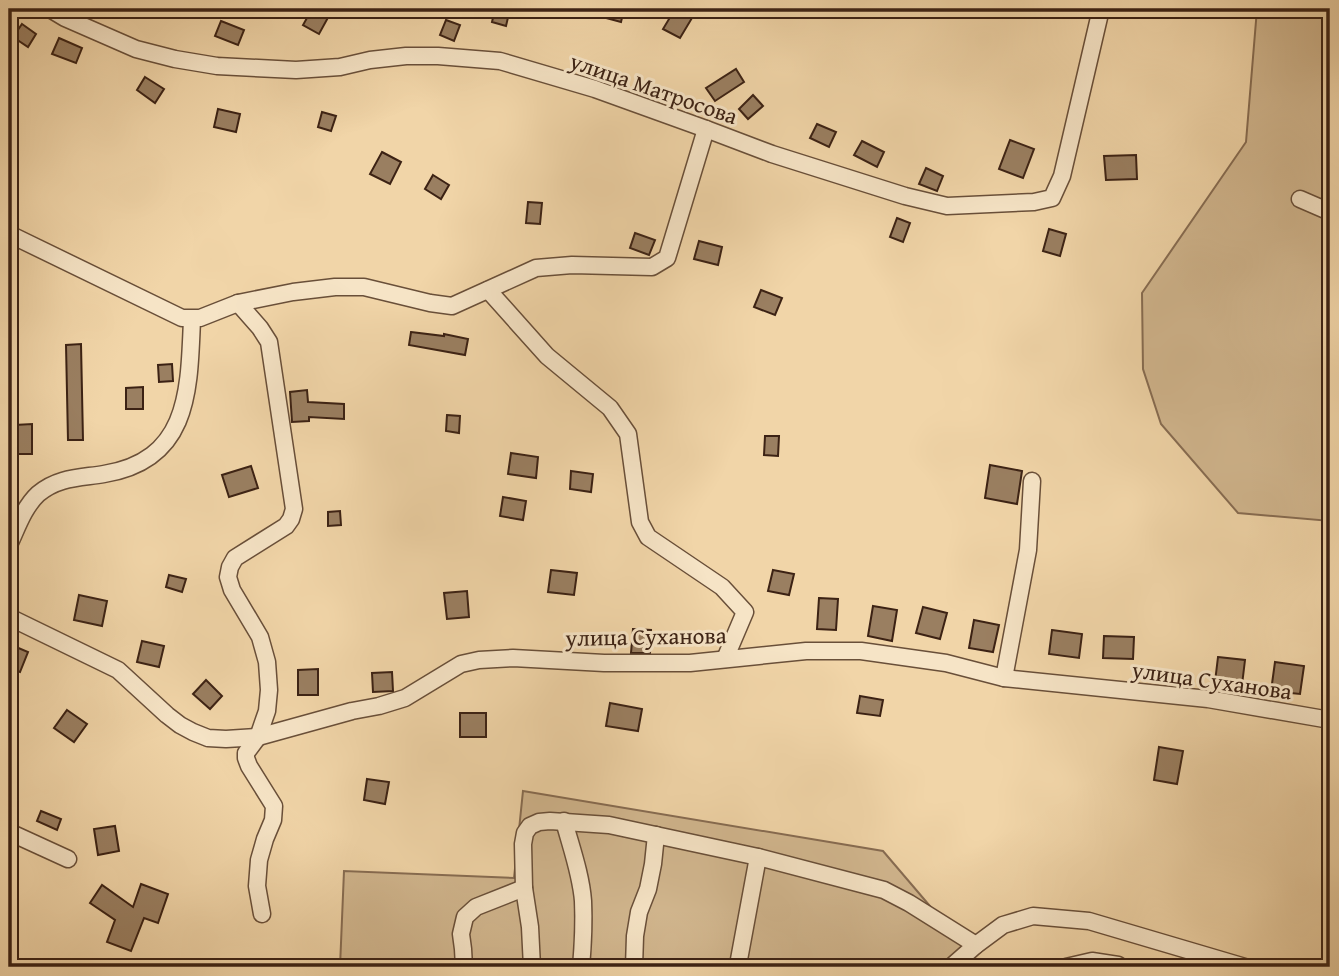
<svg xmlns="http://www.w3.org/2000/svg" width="1339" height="976" font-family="'Gentium Book Plus',serif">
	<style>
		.green { fill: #d2b78f; stroke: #876c52; stroke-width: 2 }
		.building { fill: #9a7f61; stroke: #3c2214; stroke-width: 2 }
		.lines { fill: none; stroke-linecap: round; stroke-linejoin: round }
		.minor-casing { stroke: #694f39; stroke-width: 19 }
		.minor { stroke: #f6e4c6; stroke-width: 16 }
		.labels { text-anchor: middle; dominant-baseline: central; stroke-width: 6; stroke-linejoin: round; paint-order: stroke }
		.street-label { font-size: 23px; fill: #3c2214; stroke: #f6e4c6 }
	</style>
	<rect width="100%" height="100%" fill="#f1d5a8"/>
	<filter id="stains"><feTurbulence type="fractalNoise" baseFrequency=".00286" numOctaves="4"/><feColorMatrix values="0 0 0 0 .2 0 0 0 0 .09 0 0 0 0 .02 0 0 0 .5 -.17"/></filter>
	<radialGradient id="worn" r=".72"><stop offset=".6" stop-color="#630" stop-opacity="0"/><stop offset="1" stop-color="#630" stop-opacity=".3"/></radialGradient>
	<!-- green -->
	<g class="green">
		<polygon points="1257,9 1330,9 1330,521 1238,513 1161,424 1143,369 1142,293 1246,142"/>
		<polygon points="523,791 883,851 964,946 941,967 340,967 344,871 514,878"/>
	</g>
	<!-- building -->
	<g class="building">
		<polygon points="312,9 320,9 330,14 319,34 303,25"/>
		<polygon points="495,9 510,9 506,26 492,22"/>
		<polygon points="585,9 624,9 621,22 584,12"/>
		<polygon points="675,9 692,18 680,38 663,29"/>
		<polygon points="446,20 460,25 454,41 440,35"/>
		<polygon points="221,21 244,30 238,45 215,36"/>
		<polygon points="22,24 36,34 28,47 13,37"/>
		<polygon points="59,38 82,48 76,63 52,54"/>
		<polygon points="736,69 744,82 715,101 706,88"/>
		<polygon points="145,77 164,89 155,103 137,90"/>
		<polygon points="753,95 763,106 748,119 739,109"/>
		<polygon points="218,109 240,114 236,132 214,127"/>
		<polygon points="322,112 336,116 331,131 318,127"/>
		<polygon points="817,124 836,132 829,147 810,138"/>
		<polygon points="1010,140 1034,149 1023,178 999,169"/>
		<polygon points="862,141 884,152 877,167 854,155"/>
		<polygon points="382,152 401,162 390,184 370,174"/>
		<polygon points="1136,155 1137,179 1106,180 1104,156"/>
		<polygon points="926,168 943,176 937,191 919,184"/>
		<polygon points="433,175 449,185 441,199 425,189"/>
		<polygon points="528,202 542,203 540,224 526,223"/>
		<polygon points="897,218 910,223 903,242 890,237"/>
		<polygon points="1049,229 1066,234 1060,256 1043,251"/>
		<polygon points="635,233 655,240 649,255 630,248"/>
		<polygon points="699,241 722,247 718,265 694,259"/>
		<polygon points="761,290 782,298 775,315 754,307"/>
		<polygon points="411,332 444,336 444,334 468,339 465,355 409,345"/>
		<polygon points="81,344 83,440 68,440 66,345"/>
		<polygon points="172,364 173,381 159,382 158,365"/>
		<polygon points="143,387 143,409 126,409 126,388"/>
		<polygon points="307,390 308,402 344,404 344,419 309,417 309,421 292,422 290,392"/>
		<polygon points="447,415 460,416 459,433 446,431"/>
		<polygon points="32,424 32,454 14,454 15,425"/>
		<polygon points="765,436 779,436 778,456 764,455"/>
		<polygon points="511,453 538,457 536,478 508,474"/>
		<polygon points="990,465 1022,471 1017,504 985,498"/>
		<polygon points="251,466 258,488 229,497 222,475"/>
		<polygon points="571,471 593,474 591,492 570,489"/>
		<polygon points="503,497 526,501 523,520 500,516"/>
		<polygon points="340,511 341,525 328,526 328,512"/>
		<polygon points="551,570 577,573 574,595 548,592"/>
		<polygon points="773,570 794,574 789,595 768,591"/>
		<polygon points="169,575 186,579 182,592 166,587"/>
		<polygon points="467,591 469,617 447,619 444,593"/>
		<polygon points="79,595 107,601 102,626 74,620"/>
		<polygon points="819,598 838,599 836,630 817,629"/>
		<polygon points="873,606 897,610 892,641 868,636"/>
		<polygon points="923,607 947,613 940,639 916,633"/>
		<polygon points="974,620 999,625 993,652 969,648"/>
		<polygon points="633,629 651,630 650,653 631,653"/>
		<polygon points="1052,630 1082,634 1079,658 1049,654"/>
		<polygon points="1104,636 1134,637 1133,659 1103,658"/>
		<polygon points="142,641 164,646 159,667 137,662"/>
		<polygon points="9,644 28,652 20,672 9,668"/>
		<polygon points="1218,657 1245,660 1242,685 1215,682"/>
		<polygon points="1275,662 1304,666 1300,694 1271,691"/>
		<polygon points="318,669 318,695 298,695 298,670"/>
		<polygon points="392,672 393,691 373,692 372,673"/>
		<polygon points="206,680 222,696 210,709 193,694"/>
		<polygon points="860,696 883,700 880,716 857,713"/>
		<polygon points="610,703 642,709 638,731 606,726"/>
		<polygon points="67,710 87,724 74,742 54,728"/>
		<rect x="460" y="713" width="26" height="24"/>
		<polygon points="1159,747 1183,751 1177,784 1154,780"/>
		<polygon points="367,779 389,782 385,804 364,800"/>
		<polygon points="41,811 61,819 57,830 37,821"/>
		<polygon points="115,826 119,851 98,855 94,829"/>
		<polygon points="141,884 168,894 158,923 144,918 131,951 107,942 115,920 90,903 102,885 133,907"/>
	</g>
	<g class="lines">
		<defs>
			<g id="minor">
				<polyline points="50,9 65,18 136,49 175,59 217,66 296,70 340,67 370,60 406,56 438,56 500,61 595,89 706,129 772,154 905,196 947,206 1034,202 1052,198 1062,176 1101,9"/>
				<polyline points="1300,199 1330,212"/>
				<polyline points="9,234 182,318 200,318 238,303 293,292 335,287 364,287 430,303 452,306 536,268 572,265 652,267 667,258 706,129"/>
				<polyline points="488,290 547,356 610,408 628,434 640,522 648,537 722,587 745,612 725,659"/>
				<polyline points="238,303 260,328 269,342 294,509 291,519 286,526 235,558 230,567 228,577 232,590 260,637 267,662 269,690 267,711 258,737 246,753 246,758 249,766 274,806 273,820 265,839 259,860 257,886 262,914"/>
				<path d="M9 545C17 528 24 507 38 494 58 477 80 478 104 474 190 460 189 390 192 319"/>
				<polyline points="9,617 118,670 167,715 180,725 193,732 208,738 226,739 258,737 352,711 379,706 405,698 461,664 479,660 513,658 604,663 690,663 806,651 861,651 946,663 1004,678 1208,699 1330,720"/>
				<polyline points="1004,678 1028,550 1032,481"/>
				<path d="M564 821C571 847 581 874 583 901 584 923 583 945 581 967"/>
				<polyline points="9,832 68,859"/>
				<polyline points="464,967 463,949 461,934 465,917 476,907 524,888"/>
				<polyline points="532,967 530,927 524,888 523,844 525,833 530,826 539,822 550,821 609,825 758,857 884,890 909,903 976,945"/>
				<polyline points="634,967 635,936 639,912 648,889 653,864 656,835"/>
				<polyline points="736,967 738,965 758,857"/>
				<polyline points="951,967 976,945 1003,925 1033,916 1089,921 1245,967"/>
				<polyline points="1066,967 1092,961 1118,965 1121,967"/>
			</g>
		</defs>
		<!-- minor casing -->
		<use href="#minor" class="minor-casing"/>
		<!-- minor -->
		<use href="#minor" class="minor"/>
	</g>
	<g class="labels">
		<!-- street labels -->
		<g class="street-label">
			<text transform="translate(654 88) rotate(19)">улица Матросова</text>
			<text transform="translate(646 636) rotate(-1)">улица Суханова</text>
			<text transform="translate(1212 680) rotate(8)">улица Суханова</text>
		</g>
	</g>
	<!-- margin -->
	<rect width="1339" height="976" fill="none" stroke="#f1d5a8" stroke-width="35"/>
	<rect x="10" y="10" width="1318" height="955" fill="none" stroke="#3c2214" stroke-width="3.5"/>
	<rect x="18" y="18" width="1304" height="941" fill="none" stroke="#3c2214" stroke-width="2"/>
	<rect width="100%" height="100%" filter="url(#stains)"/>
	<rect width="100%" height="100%" fill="url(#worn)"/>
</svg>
